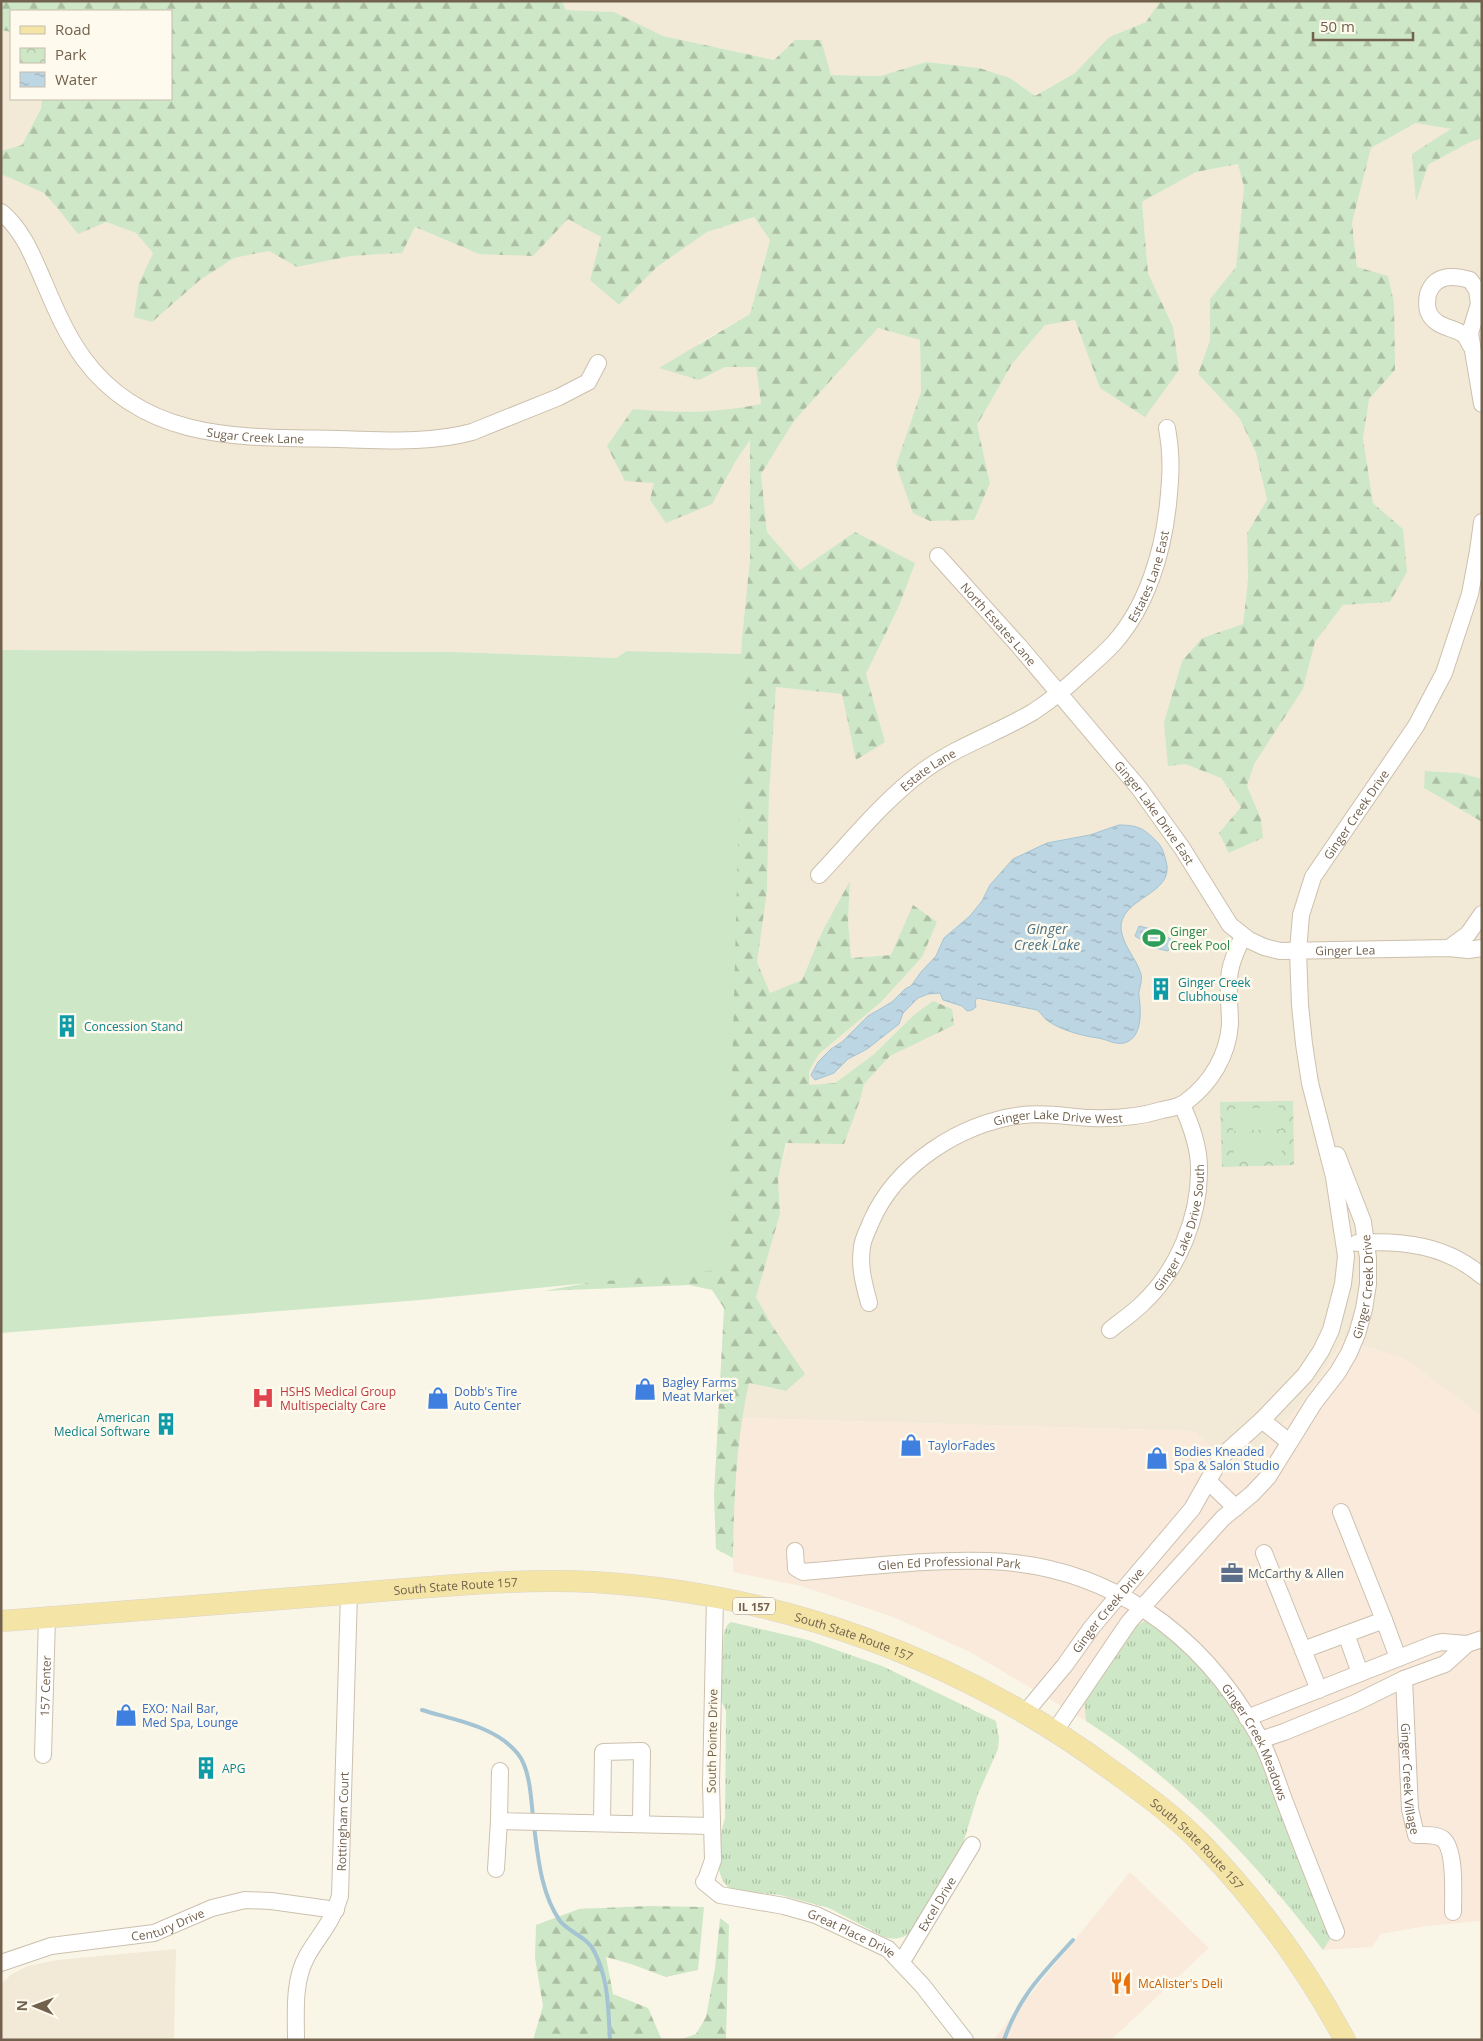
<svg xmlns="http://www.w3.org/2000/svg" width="1483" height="2041" font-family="'Open Sans',sans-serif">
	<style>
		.residential { fill: #f2e9d6 }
		.commercial { fill: #faeadb }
		.grass { fill: url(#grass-tufts) }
		.forest { fill: url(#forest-firs) }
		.park { fill: url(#park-crowns) }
		.pitch { fill: #cee7c6 }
		.water { fill: url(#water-ripples); stroke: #a4c4d3 }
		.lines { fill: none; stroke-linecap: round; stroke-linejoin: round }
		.stream { stroke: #a4c4d3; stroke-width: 4 }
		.minor-casing { stroke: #ccc0ae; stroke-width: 18 }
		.major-casing { stroke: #dad6d1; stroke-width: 22 }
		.minor { stroke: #fff; stroke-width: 16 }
		.major { stroke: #f4e4a5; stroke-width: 21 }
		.labels { text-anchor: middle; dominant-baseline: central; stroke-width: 5; stroke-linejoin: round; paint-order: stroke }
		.shield { fill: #fefaed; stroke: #9c8f7d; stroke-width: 1 }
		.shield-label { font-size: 11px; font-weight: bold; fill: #72614d }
		.street-label { font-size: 12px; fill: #72614d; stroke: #fefaed }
		.leisure-label { font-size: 12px; fill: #27864d; stroke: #fefaed; text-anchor: start }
		.culture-label { font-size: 12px; fill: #0d838f; stroke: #fefaed; text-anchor: start }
		.shop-label { font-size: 12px; fill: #366cbe; stroke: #fefaed; text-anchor: start }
		.health-label { font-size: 12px; fill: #be3a42; stroke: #fefaed; text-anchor: start }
		.service-label { font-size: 12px; fill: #4e5e75; stroke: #fefaed; text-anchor: start }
		.food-label { font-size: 12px; fill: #c56008; stroke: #fefaed; text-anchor: start }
		.water-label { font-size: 14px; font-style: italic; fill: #4c758a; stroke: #fefaed }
	</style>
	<defs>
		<pattern id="grass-tufts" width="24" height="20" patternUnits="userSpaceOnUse" patternTransform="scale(1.25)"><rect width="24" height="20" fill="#cee7c6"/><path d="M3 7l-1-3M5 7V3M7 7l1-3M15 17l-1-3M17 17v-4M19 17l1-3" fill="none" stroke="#acbfa3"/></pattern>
		<pattern id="forest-firs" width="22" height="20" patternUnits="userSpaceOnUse" patternTransform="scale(1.25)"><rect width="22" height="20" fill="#cee7c6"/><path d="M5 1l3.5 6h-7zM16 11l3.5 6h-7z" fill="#acbfa3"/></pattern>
		<pattern id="park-crowns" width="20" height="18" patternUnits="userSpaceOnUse" patternTransform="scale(1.25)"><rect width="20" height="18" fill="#cee7c6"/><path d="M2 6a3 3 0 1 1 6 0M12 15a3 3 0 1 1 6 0" fill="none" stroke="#acbfa3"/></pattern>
		<pattern id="water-ripples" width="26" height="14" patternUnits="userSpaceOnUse" patternTransform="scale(1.25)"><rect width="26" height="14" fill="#bdd6e3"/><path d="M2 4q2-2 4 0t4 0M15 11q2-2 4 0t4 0" fill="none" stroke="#9eb1ba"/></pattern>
	</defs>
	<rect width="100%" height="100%" fill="#faf6e7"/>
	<!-- residential -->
	<g class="residential">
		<polygon points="562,1 1160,1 1146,22 1109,37 1075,73 1035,96 1010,78 979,68 926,62 880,76 831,75 795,40 774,60 663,36 614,12 566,10"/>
		<polygon points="1,30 11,32 11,99 42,99 41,107 22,145 1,151"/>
		<polygon points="1417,123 1452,129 1428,165 1468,143 1482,138 1482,779 1460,773 1426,771 1424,788 1482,822 1482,1416 1403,1358 1343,1340 1323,1373 1295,1411 1238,1473 1194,1431 741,1418 749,1383 785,1391 773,1327 756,1297 780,1214 778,1179 787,1143 860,1100 864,1084 890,1056 954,1024 933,1001 915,1014 873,1055 835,1083 809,1085 809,1071 819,1054 881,1002 921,957 937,922 891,955 851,958 848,920 850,882 822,932 802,980 770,993 756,962 767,891 769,795 776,687 842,694 885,742 866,674 899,606 855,532 800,570 767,532 761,474 794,421 878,328 920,340 921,392 896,465 990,483 977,425 1012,364 1045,325 1075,320 1100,388 1173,327 1148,273 1142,202 1196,172 1238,164 1244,187 1236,268 1210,299 1210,340 1198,374 1240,419 1256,453 1267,500 1247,533 1248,580 1243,624 1202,638 1182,661 1164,722 1185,764 1221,778 1241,807 1219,833 1230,853 1263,838 1261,819 1247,786 1253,764 1303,689 1315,642 1343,605 1390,602 1403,529 1373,503 1363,438 1368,399 1395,370 1357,267 1352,223 1371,148"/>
		<polygon points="1,174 44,193 59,210 106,222 136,233 153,253 139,283 152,322 200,280 234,258 269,251 297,267 351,256 402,253 415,227 479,254 568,218 601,237 590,280 619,305 657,267 707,232 754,217 770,240 750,314 699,343 699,380 725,367 756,367 761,404 733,410 666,412 633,409 735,462 750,439 750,559 742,638 743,654 627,651 616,658 454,652 1,650"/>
		<polygon points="176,1949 174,2040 1,2040 1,1984 12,1974 28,1966 57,1960"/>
	</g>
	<!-- commercial -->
	<g class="commercial">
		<polygon points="1343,1340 1403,1358 1482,1416 1482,1921 1426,1926 1381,1934 1372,1947 1323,1950 1283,1897 1214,1824 1149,1765 1112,1737 1086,1721 970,1652 893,1617 801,1586 733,1572 734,1498 741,1418 1194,1431 1238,1472 1295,1411 1323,1373"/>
		<polygon points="1130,1872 1209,1948 1111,2040 994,2039"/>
	</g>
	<!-- grass -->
	<g class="grass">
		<path d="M1145 1621 1183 1648 1210 1675 1234 1709 1257 1752 1330 1939 1323 1950C1256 1862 1179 1780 1086 1721L1084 1699 1133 1628Z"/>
		<path d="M731 1622 808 1640 882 1666 996 1721 999 1738 998 1749 978 1794 961 1850 912 1931C903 1939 895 1940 884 1937L829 1908 780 1895 735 1890C710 1884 719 1837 725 1818L726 1711 720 1698 724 1632 728 1624Z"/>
	</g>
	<!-- forest -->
	<g class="forest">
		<path d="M1 1H562L566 10 614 12 663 36 774 60 795 40H821L831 75 880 76 926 62 979 68 1010 78 1035 96 1075 73 1109 37 1146 22 1160 1H1482V138L1468 143 1428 165 1416 201 1412 154 1451 129 1416 123 1371 148 1352 223 1357 267 1388 276 1394 303 1395 370 1369 399 1363 438 1373 503 1403 529 1407 572 1390 602 1343 605 1315 642 1303 689 1254 764 1247 786 1261 819 1263 838 1229 853 1219 833 1241 807 1221 778 1185 764 1168 766 1164 722 1182 661 1202 638 1243 624 1248 580 1247 533 1267 500 1256 453 1240 419 1198 374 1210 340V299L1236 267 1244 187 1238 164 1196 172 1142 202 1148 273 1173 327 1179 370 1145 417 1100 388 1075 320 1045 325 1012 364 977 425 990 483 974 520 930 521 913 513 896 465 921 392 920 340 878 328 794 421 761 474 767 532 800 570 855 532 915 563 899 606 866 674 885 742 856 760 842 694 776 687 769 795 767 891 757 962 770 993 802 980 822 932 850 881 848 920 851 958 891 955 913 905 937 922 922 957 881 1002 819 1054 809 1071V1085L835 1083 873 1055 915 1014 933 1001 952 1009 954 1025 890 1056 864 1084 860 1100 844 1144 786 1143 778 1179 780 1214 756 1297 773 1327 805 1374 786 1391 749 1383C736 1441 734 1499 733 1558L716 1549 714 1495 724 1308 712 1290 689 1285 544 1291 630 1275 733 892 742 638 750 559V440L735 462 712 504 666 523 650 500 654 483 625 481 607 446 633 409C676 413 719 413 761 404L756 367H725L699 380 659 368 750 314 770 240 754 217 707 232 657 267 619 305 590 280 601 237 568 219 533 256 479 254 415 227 402 253 351 256 297 267 269 251 234 258 200 280 152 322 134 317 139 283 153 253 136 233 106 222 78 234 59 210 44 193 1 174V151L22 145 41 108 42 99H171V11H11V32L1 30Z"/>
		<polygon points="1425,771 1460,773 1482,779 1482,822 1424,788"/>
		<polygon points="648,1906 704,1907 698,1970 666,1977 631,1964 606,1957 613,1994 648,2008 662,2040 533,2040 543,2006 535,1958 536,1925 579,1909"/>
		<polygon points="720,1918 729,1925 726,2040 679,2040 696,2034 706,2017 715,1968"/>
	</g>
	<!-- park -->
	<polygon class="park" points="1293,1101 1294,1165 1222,1167 1220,1102"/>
	<!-- pitch -->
	<g class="pitch">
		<polygon points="1,650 454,652 616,658 627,651 743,654 727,1269 420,1300 1,1333"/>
		<polygon points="1280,1107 1281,1129 1233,1131 1232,1109"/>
		<polygon points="1281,1136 1282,1159 1234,1161 1233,1138"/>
	</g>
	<!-- water -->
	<g class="water">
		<path d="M1119 825C1139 825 1145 829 1159 844 1163 849 1164 854 1166 861 1176 895 1119 897 1121 929 1123 946 1136 958 1141 974 1143 982 1138 989 1139 996 1141 1011 1143 1038 1124 1043 1115 1045 1106 1039 1098 1038 1082 1036 1061 1030 1048 1021 1043 1018 1042 1013 1037 1010L977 998 975 1001 976 1007 972 1010 967 1011 962 1006 943 1000 940 993 928 994 918 998 903 1013 899 1024 867 1049 848 1059 834 1073 815 1080 811 1075 818 1062 831 1049 842 1042 868 1016 892 1002 905 989 911 986 921 972 936 956 944 938 970 916 982 901 990 885 1013 859 1047 843 1090 835Z"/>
		<polygon points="1139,926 1155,930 1172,940 1168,951 1155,948 1135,936"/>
	</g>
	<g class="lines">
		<!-- stream -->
		<g class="stream">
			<path d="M422 1710C454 1720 496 1726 518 1754 530 1769 531 1798 533 1817"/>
			<path d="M534 1826C538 1857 541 1894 560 1921 570 1933 587 1937 594 1951 609 1980 608 2008 610 2040"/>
			<path d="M1004 2040C1019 1996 1043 1973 1073 1940"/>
		</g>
		<defs>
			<g id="minor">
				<path id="s1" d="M1 212C23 230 33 257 44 282 55 308 67 336 84 359 146 443 245 437 337 439 383 440 427 444 472 432L559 397 588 382 598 363"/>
				<path d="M1471 346C1469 343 1467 338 1465 336 1457 327 1436 329 1429 313 1426 307 1427 300 1428 294 1435 274 1453 275 1470 280L1477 290 1479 304 1470 333 1482 404"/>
				<path id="s2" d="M938 556 1019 646 1139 788 1182 848 1230 925 1249 940 1264 947 1280 951 1449 948 1468 950 1482 948"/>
				<path id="s3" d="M819 875C852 840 884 800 923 771 957 746 998 733 1033 712 1050 701 1066 688 1081 674 1092 664 1104 654 1114 643 1147 606 1163 552 1168 504 1171 475 1172 457 1167 428"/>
				<polyline points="1449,948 1468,934 1482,914"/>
				<path d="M1357 1243C1402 1240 1446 1245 1482 1276"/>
				<path id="s4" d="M869 1303C864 1284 859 1267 862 1247 863 1238 868 1230 871 1222 896 1164 961 1123 1023 1115 1046 1112 1068 1117 1091 1118 1115 1119 1139 1117 1162 1110 1171 1108 1180 1107 1187 1101 1211 1083 1228 1055 1230 1024 1230 1006 1227 989 1230 971 1232 959 1238 947 1243 936"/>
				<path id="s5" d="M1110 1330C1121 1321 1133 1313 1143 1303 1178 1270 1200 1216 1199 1168 1199 1146 1191 1125 1182 1105"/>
				<polyline points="1262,1420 1289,1442"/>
				<polyline points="1208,1481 1236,1508"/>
				<polyline points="1341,1512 1384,1620"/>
				<path id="s6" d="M795 1551 796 1568 803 1572C864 1567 926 1559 988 1561 1107 1565 1201 1632 1258 1735 1270 1756 1277 1782 1286 1805 1302 1847 1319 1890 1336 1932"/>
				<polyline points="1264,1553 1303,1650"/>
				<path id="s7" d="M715 1597 711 1784 713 1860 706 1880 704 1882 720 1895 784 1906 816 1915 888 1949 922 1985 965 2040"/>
				<polyline points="1346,1634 1360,1673"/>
				<path id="s8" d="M1404 1679 1410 1809 1416 1835C1424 1835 1436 1834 1443 1839 1456 1850 1453 1894 1453 1912"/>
				<polyline points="1319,1690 1303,1650 1384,1620 1398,1658"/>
				<path id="s9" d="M1025 1713 1065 1665 1092 1627 1192 1509 1222 1456 1262 1420 1305 1375 1321 1351 1331 1330 1343 1284 1346 1256 1334 1177 1310 1083 1304 1044 1300 1005 1298 951 1301 915 1313 877 1416 726 1444 673 1470 594 1478 551 1482 522"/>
				<polyline points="1247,1718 1434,1644 1442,1642 1467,1644 1482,1639"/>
				<path id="s10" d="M1055 1731 1129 1622 1223 1518 1252 1494 1268 1477 1314 1403 1338 1372 1349 1353 1357 1334 1364 1309 1368 1284V1258L1363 1222 1337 1155"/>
				<polyline points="1260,1740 1284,1732 1355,1703 1404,1679 1445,1664 1467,1644"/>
				<path id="s11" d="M43 1755 47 1618"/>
				<polyline points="500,1771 499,1821 712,1826"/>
				<polyline points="602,1823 603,1752 642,1751 641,1824"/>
				<polyline points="496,1869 499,1821"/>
				<path id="s12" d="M1 1963 51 1946 154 1933 212 1908 245 1900 271 1901 336 1910"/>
				<path id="s13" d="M901 1963 972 1845"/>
				<path id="s14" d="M296 2040C296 2013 293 1981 307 1956 320 1933 332 1924 340 1896L349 1593"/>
			</g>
			<g id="major">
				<path id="s15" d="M1 1621C120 1612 239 1602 357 1593 435 1587 515 1578 593 1582 781 1593 963 1660 1114 1772 1144 1794 1176 1817 1202 1844 1259 1903 1306 1968 1345 2040"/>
			</g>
		</defs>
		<!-- minor casing -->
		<use href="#minor" class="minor-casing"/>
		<!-- major casing -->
		<use href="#major" class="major-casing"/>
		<!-- minor -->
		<use href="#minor" class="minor"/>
		<!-- major -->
		<use href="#major" class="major"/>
	</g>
	<!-- icons -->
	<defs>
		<symbol id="stadium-bare" viewBox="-9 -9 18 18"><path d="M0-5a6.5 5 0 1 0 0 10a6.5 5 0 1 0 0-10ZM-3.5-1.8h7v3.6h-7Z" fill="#2e9e5b" stroke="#fefaed" stroke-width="2.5" paint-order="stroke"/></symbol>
		<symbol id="building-bare" viewBox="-9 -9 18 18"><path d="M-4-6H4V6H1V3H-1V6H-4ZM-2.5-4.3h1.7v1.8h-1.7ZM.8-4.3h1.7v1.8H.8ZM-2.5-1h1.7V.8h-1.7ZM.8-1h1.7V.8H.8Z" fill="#0f9aa8" stroke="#fefaed" stroke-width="2.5" paint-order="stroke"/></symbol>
		<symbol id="shop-bare" viewBox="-9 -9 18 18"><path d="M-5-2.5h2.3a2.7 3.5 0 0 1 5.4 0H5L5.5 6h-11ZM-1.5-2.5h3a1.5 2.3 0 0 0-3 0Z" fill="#3f7fe0" stroke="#fefaed" stroke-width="2.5" paint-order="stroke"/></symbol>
		<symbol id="hospital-bare" viewBox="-9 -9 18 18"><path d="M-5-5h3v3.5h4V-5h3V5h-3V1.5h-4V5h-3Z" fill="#e0444e" stroke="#fefaed" stroke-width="2.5" paint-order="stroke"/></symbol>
		<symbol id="office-bare" viewBox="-9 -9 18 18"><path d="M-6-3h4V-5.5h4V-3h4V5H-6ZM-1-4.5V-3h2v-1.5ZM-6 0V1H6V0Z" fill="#5c6f8a" stroke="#fefaed" stroke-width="2.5" paint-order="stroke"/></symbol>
		<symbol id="restaurant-bare" viewBox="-9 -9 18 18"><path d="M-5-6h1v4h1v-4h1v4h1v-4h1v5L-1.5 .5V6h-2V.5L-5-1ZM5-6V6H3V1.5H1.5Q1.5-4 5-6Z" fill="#e8710a" stroke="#fefaed" stroke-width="2.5" paint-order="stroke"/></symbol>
	</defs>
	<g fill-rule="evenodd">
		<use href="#stadium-bare" x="1138" y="922" width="32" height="32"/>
		<use href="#building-bare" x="1145" y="973" width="32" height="32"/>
		<use href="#building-bare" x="51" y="1010" width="32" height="32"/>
		<use href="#shop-bare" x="629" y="1373" width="32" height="32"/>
		<use href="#hospital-bare" x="247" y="1382" width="32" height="32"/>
		<use href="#shop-bare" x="422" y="1382" width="32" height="32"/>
		<use href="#building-bare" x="150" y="1408" width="32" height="32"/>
		<use href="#shop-bare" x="895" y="1429" width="32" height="32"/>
		<use href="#shop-bare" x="1141" y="1442" width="32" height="32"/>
		<use href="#office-bare" x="1216" y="1557" width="32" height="32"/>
		<use href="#shop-bare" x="110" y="1699" width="32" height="32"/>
		<use href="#building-bare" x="190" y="1752" width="32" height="32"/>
		<use href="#restaurant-bare" x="1105" y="1967" width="32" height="32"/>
	</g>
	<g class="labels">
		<!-- shield labels -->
		<rect class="shield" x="733" y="1597.5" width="42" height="17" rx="4"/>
		<g class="shield-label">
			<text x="754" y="1606">IL 157</text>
		</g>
		<!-- street labels -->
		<g class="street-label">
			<text stroke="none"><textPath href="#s1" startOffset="365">Sugar Creek Lane</textPath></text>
			<text stroke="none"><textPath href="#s3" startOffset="455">Estates Lane East</textPath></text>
			<text stroke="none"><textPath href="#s2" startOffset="91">North Estates Lane</textPath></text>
			<text stroke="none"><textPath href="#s3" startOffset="152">Estate Lane</textPath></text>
			<text stroke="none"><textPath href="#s2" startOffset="336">Ginger Lake Drive East</textPath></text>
			<text stroke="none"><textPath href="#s9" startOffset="1030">Ginger Creek Drive</textPath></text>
			<text stroke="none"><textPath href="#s2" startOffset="594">Ginger Lea</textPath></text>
			<text stroke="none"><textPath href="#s4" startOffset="312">Ginger Lake Drive West</textPath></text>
			<text stroke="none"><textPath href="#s5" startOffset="129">Ginger Lake Drive South</textPath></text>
			<text stroke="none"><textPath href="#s10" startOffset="550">Ginger Creek Drive</textPath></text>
			<text stroke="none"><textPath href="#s6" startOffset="172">Glen Ed Professional Park</textPath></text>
			<text stroke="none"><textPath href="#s15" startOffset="456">South State Route 157</textPath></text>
			<text stroke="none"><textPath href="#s9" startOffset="132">Ginger Creek Drive</textPath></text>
			<text stroke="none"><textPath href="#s15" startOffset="861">South State Route 157</textPath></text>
			<text stroke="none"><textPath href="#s11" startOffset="69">157 Center</textPath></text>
			<text transform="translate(712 1741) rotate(-89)">South Pointe Drive</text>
			<text stroke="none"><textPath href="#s6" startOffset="552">Ginger Creek Meadows</textPath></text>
			<text stroke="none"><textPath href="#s8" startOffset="100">Ginger Creek Village</textPath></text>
			<text stroke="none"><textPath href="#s14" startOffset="229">Rottingham Court</textPath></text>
			<text stroke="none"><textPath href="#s15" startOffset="1266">South State Route 157</textPath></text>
			<text stroke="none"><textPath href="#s13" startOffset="69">Excel Drive</textPath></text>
			<text stroke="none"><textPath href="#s12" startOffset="172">Century Drive</textPath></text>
			<text stroke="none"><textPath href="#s7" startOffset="446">Great Place Drive</textPath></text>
		</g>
		<!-- leisure labels -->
		<g class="leisure-label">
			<text x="1170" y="931">Ginger<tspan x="1170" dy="14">Creek Pool</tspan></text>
		</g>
		<!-- culture labels -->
		<g class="culture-label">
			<text x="1178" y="982">Ginger Creek<tspan x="1178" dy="14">Clubhouse</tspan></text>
			<text x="84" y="1026">Concession Stand</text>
			<text x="150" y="1417" text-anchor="end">American<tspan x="150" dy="14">Medical Software</tspan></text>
			<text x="222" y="1768">APG</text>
		</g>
		<!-- shop labels -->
		<g class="shop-label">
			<text x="662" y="1382">Bagley Farms<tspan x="662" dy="14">Meat Market</tspan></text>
			<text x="454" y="1391">Dobb's Tire<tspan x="454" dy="14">Auto Center</tspan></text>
			<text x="928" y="1445">TaylorFades</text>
			<text x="1174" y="1451">Bodies Kneaded<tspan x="1174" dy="14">Spa &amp; Salon Studio</tspan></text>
			<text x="142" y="1708">EXO: Nail Bar,<tspan x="142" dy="14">Med Spa, Lounge</tspan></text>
		</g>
		<!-- health labels -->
		<g class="health-label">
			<text x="280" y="1391">HSHS Medical Group<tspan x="280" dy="14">Multispecialty Care</tspan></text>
		</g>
		<!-- service labels -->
		<g class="service-label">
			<text x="1248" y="1573">McCarthy &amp; Allen</text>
		</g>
		<!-- food labels -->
		<g class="food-label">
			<text x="1138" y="1983">McAlister's Deli</text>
		</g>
		<!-- water labels -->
		<g class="water-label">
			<text x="1047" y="928">Ginger<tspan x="1047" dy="16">Creek Lake</tspan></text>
		</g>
	</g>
	<!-- border -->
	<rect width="1483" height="2041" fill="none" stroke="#72614d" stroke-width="5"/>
	<!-- legend -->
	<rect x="10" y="10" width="162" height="90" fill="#fefaed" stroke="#c6bdad"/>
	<rect x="20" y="26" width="25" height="8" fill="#f4e4a5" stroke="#c6bdad"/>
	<text x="55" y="35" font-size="15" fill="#72614d">Road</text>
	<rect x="20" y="48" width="25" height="15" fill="url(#park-crowns)" stroke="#c6bdad"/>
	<text x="55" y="60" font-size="15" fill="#72614d">Park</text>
	<rect x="20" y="72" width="25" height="15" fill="url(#water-ripples)" stroke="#c6bdad"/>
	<text x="55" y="85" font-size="15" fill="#72614d">Water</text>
	<!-- north arrow -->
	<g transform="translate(35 2006) rotate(271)" stroke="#fefaed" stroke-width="4" paint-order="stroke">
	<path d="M0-4L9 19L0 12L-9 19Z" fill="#72614d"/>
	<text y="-8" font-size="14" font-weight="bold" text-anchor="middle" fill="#72614d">N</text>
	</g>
	<!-- scale -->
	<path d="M1313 32v8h100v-8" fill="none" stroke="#72614d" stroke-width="2.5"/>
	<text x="1320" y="32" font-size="15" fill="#72614d" stroke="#fefaed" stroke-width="4" paint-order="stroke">50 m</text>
</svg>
